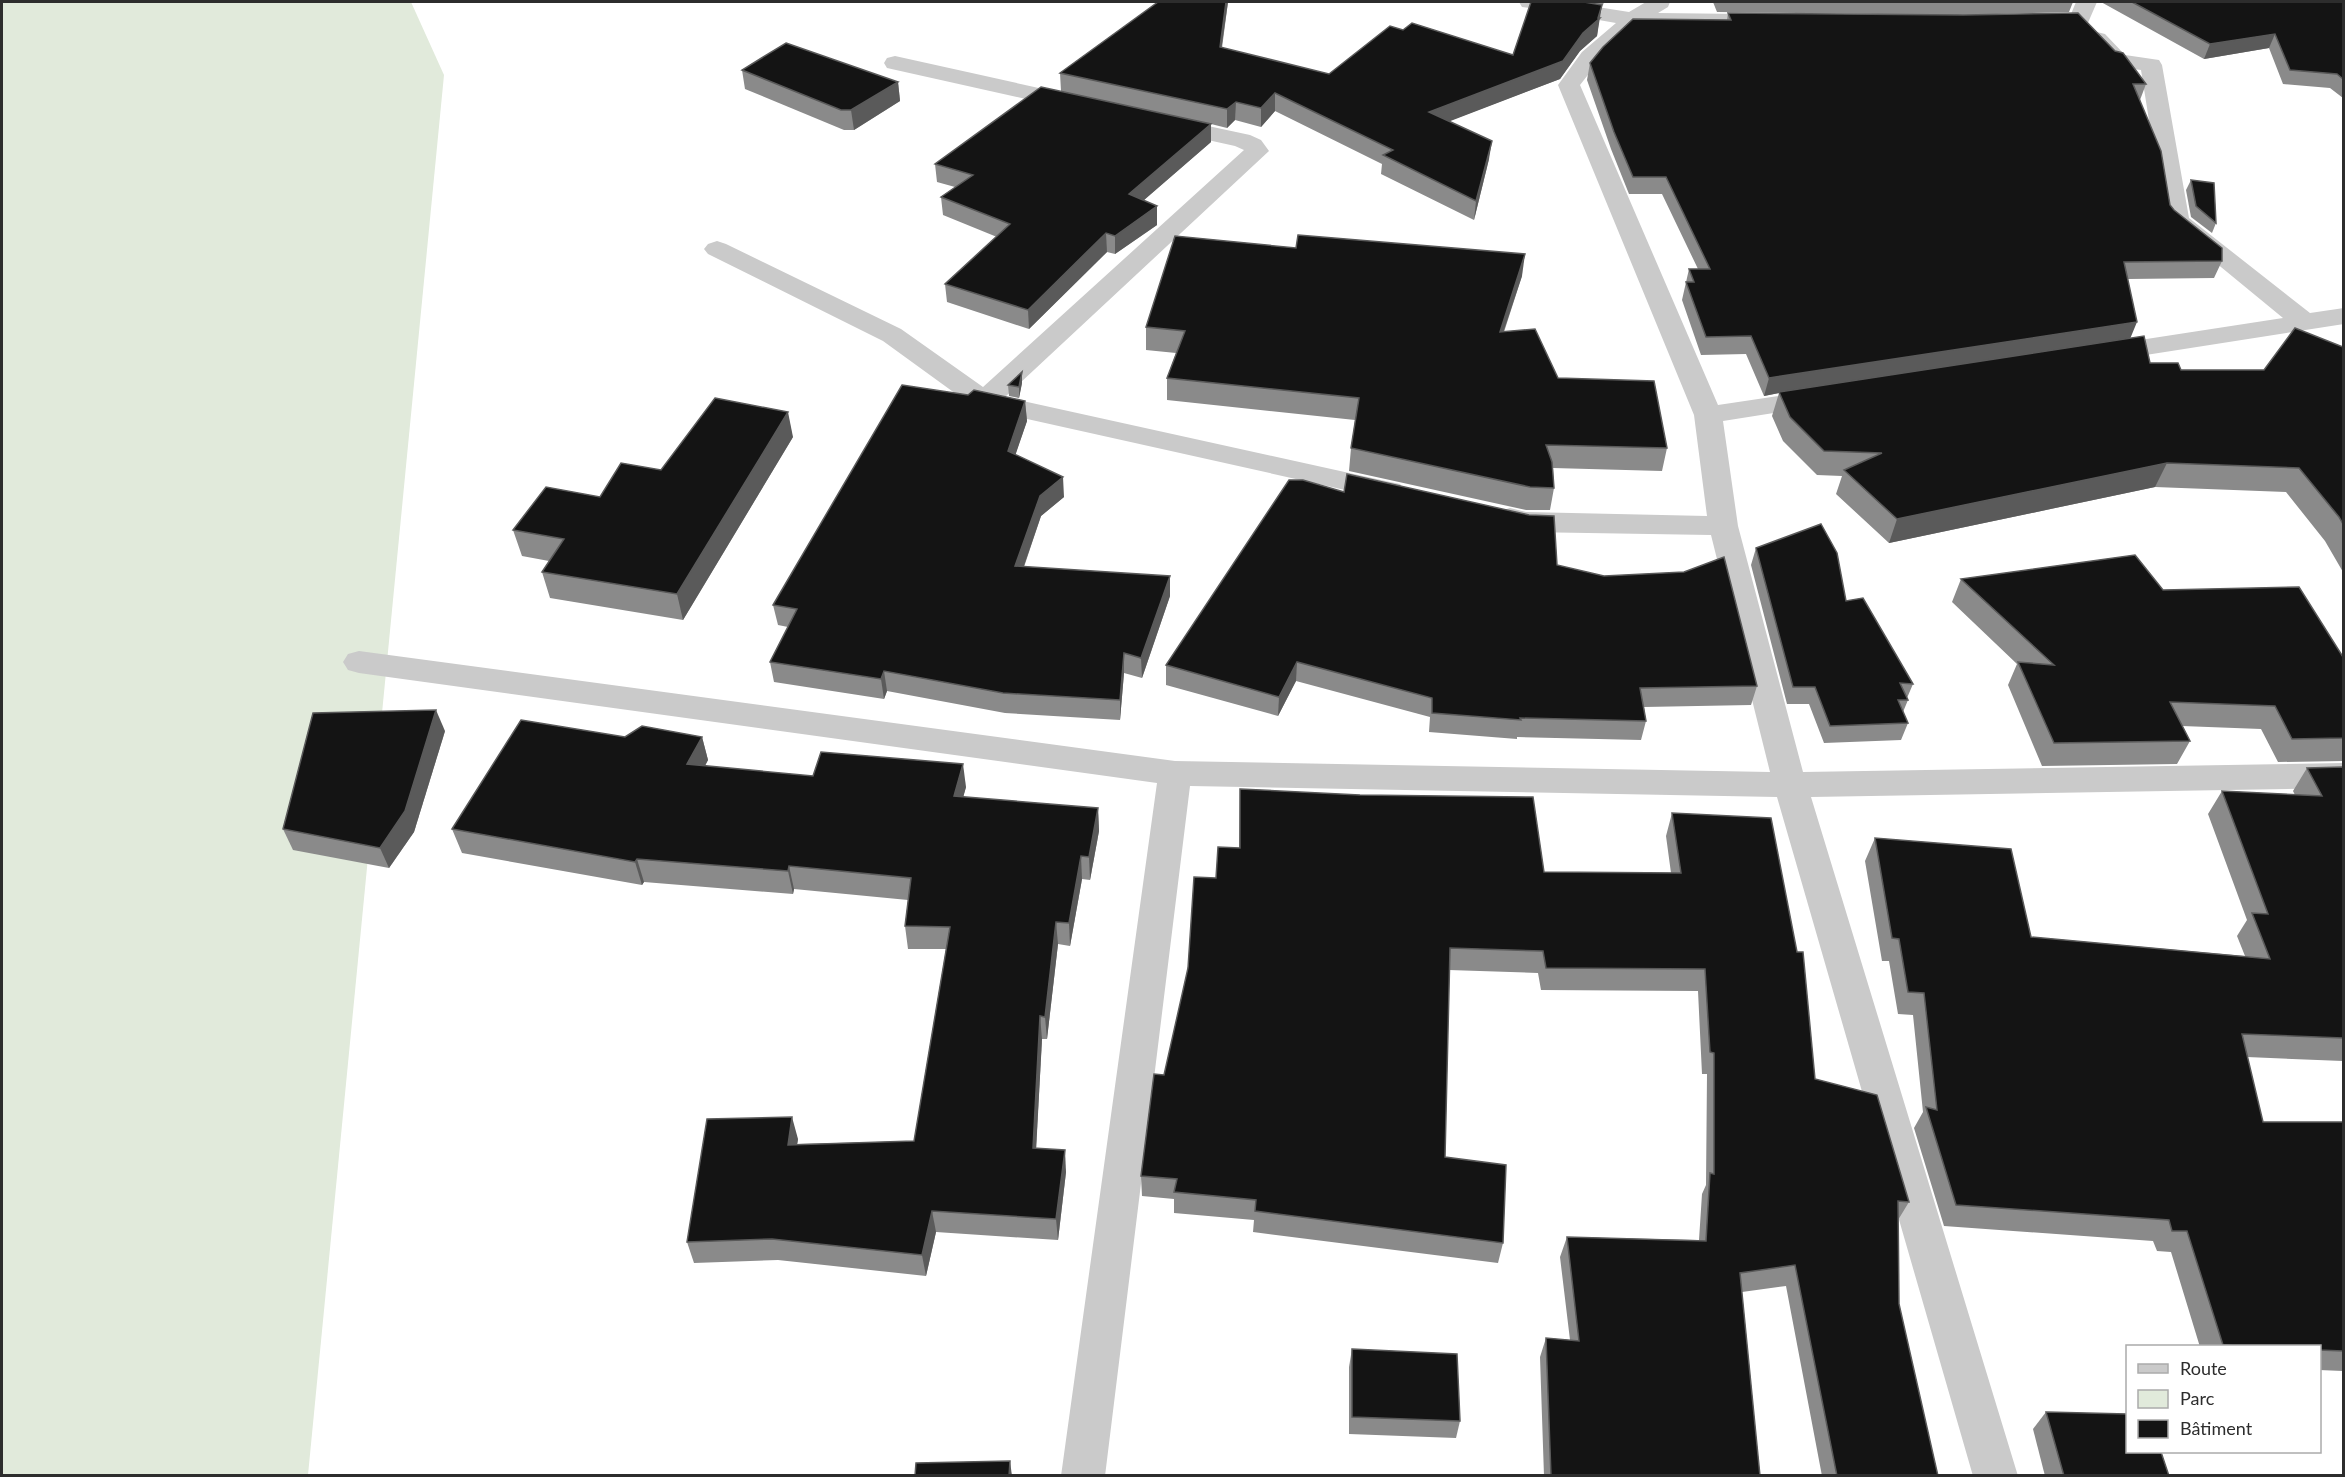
<svg xmlns="http://www.w3.org/2000/svg" width="2345" height="1477" font-family="Lato,sans-serif">
	<style>
		.green { fill: #e1eadb }
		.lines { fill: none; stroke-linecap: round; stroke-linejoin: round }
		.minor { fill: #cacaca; fill-rule: evenodd }
		.wall { fill: #8a8a8a }
		.shaded-wall { fill: #5a5a5a }
		.building { fill: #141414; stroke: #5a5a5a; stroke-width: 1.5 }
	</style>
	<rect width="100%" height="100%" fill="#fff"/>
	<!-- green -->
	<polygon class="green" points="2,2 411,2 444,75 308,1475 2,1476"/>
	<g class="lines">
		<!-- minor -->
		<g class="minor">
			<polygon points="1519,2 1566,2 1629,12 1646,2 1670,2 1668,7 1658,13 1743,14 1751,15 1754,20 1751,25 1743,26 1638,26 1598,62 1580,85 1718,405 1819,390 1829,392 1833,398 1829,404 1819,406 1723,421 1738,526 1803,772 2344,763 2344,788 1811,797 2018,1476 1973,1476 1777,797 1190,786 1105,1476 1061,1476 1157,783 359,673 348,670 343,662 348,654 359,651 1175,761 1770,772 1711,535 1526,532 1500,525 1495,518 1500,511 1510,508 1526,512 1707,516 1694,415 1558,85 1582,52 1616,23 1530,8 1522,7"/>
			<polygon points="2076,2 2097,2 2087,25 2038,27 2030,26 2027,21 2030,16 2071,14"/>
			<polygon points="2097,32 2105,34 2125,55 2159,60 2162,65 2189,218 2310,313 2344,308 2344,324 2101,362 2091,360 2088,354 2091,348 2101,346 2283,318 2165,221 2141,70 2110,66 2086,39 2089,34"/>
			<polygon points="895,56 1075,96 1083,98 1086,103 1083,108 1075,110 887,68 884,63 887,58"/>
			<polygon points="1166,117 1250,135 1261,140 1269,151 1005,397 1390,482 1400,484 1405,491 1400,498 1390,500 974,407 883,341 708,254 704,249 708,244 717,241 726,244 901,329 983,387 1244,150 1235,146 1158,129 1154,124 1158,119"/>
		</g>
	</g>
	<!-- wall -->
	<g class="wall">
		<polygon points="1158,2 1228,2 1222,48 1329,74 1403,30 1513,55 1531,2 1604,2 1603,5 1601,5 1597,36 1580,51 1560,79 1449,121 1489,159 1474,220 1381,174 1382,164 1275,111 1261,127 1235,120 1227,128 1211,124 1211,142 1144,200 1157,225 1115,254 1107,252 1029,329 947,302 945,284 997,237 943,215 941,197 955,187 937,182 935,164 1061,91 1060,73"/>
		<polygon points="1713,2 2073,2 2069,12 1958,15 1717,12"/>
		<polygon points="2101,2 2343,2 2343,98 2330,88 2283,84 2269,48 2204,59"/>
		<polygon points="1728,13 2146,84 2140,100 2170,205 2174,210 2222,261 2214,278 2128,279 2130,338 2150,363 2181,370 2264,370 2343,347 2343,572 2325,541 2286,492 2155,487 1889,543 1836,494 1842,476 1817,475 1783,441 1772,416 1779,393 1764,396 1746,354 1701,355 1682,300 1689,269 1698,269 1662,194 1629,194 1611,149 1587,80 1590,63 1727,20"/>
		<polygon points="742,70 898,82 900,101 854,130 844,130 745,89"/>
		<polygon points="2191,180 2216,223 2212,233 2191,217 2186,190"/>
		<polygon points="1522,276 1504,332 1558,378 1667,448 1662,471 1553,468 1554,488 1550,510 1526,510 1349,471 1351,448 1355,420 1167,400 1167,378 1176,353 1146,350 1146,327"/>
		<polygon points="1022,383 1019,398 1009,396 1008,385"/>
		<polygon points="968,395 1025,401 1027,421 1015,455 1064,497 1041,516 1024,567 1170,596 1142,678 1124,673 1120,720 1005,713 887,691 884,699 774,682 770,662 788,627 778,625 773,605"/>
		<polygon points="793,437 683,620 550,598 542,572 549,561 522,556 513,530 600,497 661,470"/>
		<polygon points="1756,548 1913,684 1907,698 1908,700 1903,712 1908,723 1901,740 1824,743 1809,704 1787,704 1751,565"/>
		<polygon points="1557,565 1757,686 1751,705 1644,707 1646,721 1641,740 1517,737 1517,739 1429,732 1430,717 1296,681 1278,716 1166,685 1166,665"/>
		<polygon points="1961,579 2163,590 2343,657 2343,761 2278,762 2261,729 2182,726 2190,741 2177,764 2042,766 2008,685 2017,664 1952,602"/>
		<polygon points="445,731 414,832 389,868 293,850 283,829"/>
		<polygon points="625,737 702,737 708,760 705,766 813,776 966,787 963,797 1098,808 1099,831 1090,880 1082,879 1070,946 1058,944 1047,1039 1042,1039 1036,1148 1066,1172 1058,1240 936,1232 926,1276 778,1260 694,1263 687,1242 798,1139 797,1144 914,1141 946,949 908,949 905,926 908,900 794,889 793,894 644,882 642,885 462,853 452,829"/>
		<polygon points="2343,767 2343,1061 2247,1057 2263,1122 2343,1122 2343,1371 2319,1370 2319,1347 2200,1347 2171,1252 2157,1251 2153,1241 1944,1226 1914,1128 1923,1112 1913,1015 1898,1014 1889,961 1882,961 1865,861 1875,838 2031,937 2245,956 2237,936 2247,920 2208,814 2222,791 2295,795 2293,791 2307,768"/>
		<polygon points="1240,789 1544,872 1671,873 1666,836 1672,813 1815,1079 1909,1202 1898,1220 1899,1304 1938,1476 1822,1476 1786,1286 1742,1292 1760,1476 1544,1476 1540,1357 1546,1338 1570,1340 1560,1257 1567,1237 1699,1240 1702,1194 1706,1185 1707,1074 1702,1074 1698,991 1541,990 1538,973 1449,970 1445,1157 1503,1243 1498,1263 1253,1232 1254,1220 1174,1213 1174,1199 1142,1196 1141,1176 1164,1075 1216,878 1239,848"/>
		<polygon points="1352,1349 1460,1421 1456,1438 1349,1434 1349,1367"/>
		<polygon points="2046,1412 2169,1476 2045,1476 2033,1429"/>
	</g>
	<!-- shaded-wall -->
	<g class="shaded-wall">
		<polygon points="1226,2 1228,2 1219,65 1220,47"/>
		<polygon points="1602,5 1597,36 1580,51 1560,79 1427,130 1429,112 1583,33"/>
		<polygon points="2275,34 2269,48 2204,59 2210,44"/>
		<polygon points="898,82 900,101 854,130 851,110"/>
		<polygon points="1275,93 1275,111 1261,127 1261,108"/>
		<polygon points="1236,102 1235,120 1227,128 1227,109"/>
		<polygon points="1211,124 1211,142 1129,213 1129,194"/>
		<polygon points="1492,141 1489,159 1474,220 1476,201"/>
		<polygon points="1157,206 1157,225 1115,254 1115,236"/>
		<polygon points="1106,233 1107,252 1029,329 1028,310"/>
		<polygon points="1525,254 1522,276 1496,354 1500,332"/>
		<polygon points="2137,322 2130,339 1779,392 1779,393 1764,396 1769,378"/>
		<polygon points="1022,372 1022,383 1019,398 1019,387"/>
		<polygon points="1025,401 1027,421 1010,471 1008,451"/>
		<polygon points="788,412 793,437 683,620 677,594"/>
		<polygon points="2167,463 2155,487 1889,543 1897,519"/>
		<polygon points="1063,477 1064,497 1041,516 1017,586 1015,566 1040,496"/>
		<polygon points="1170,576 1170,596 1142,678 1141,658"/>
		<polygon points="1124,653 1124,673 1120,720 1120,700"/>
		<polygon points="1297,662 1296,681 1278,716 1279,697"/>
		<polygon points="884,671 887,691 884,699 881,679"/>
		<polygon points="436,710 445,731 414,832 389,868 380,848"/>
		<polygon points="702,737 708,760 693,788 687,764"/>
		<polygon points="963,764 966,787 957,820 954,796"/>
		<polygon points="1098,808 1099,831 1090,880 1089,857"/>
		<polygon points="1081,856 1082,879 1070,946 1069,923"/>
		<polygon points="637,859 644,882 642,885 635,862"/>
		<polygon points="789,866 794,889 793,894 788,871"/>
		<polygon points="1056,922 1058,944 1047,1039 1045,1017"/>
		<polygon points="1040,1016 1042,1039 1035,1170 1033,1148"/>
		<polygon points="792,1117 798,1139 794,1166 788,1145"/>
		<polygon points="1065,1150 1066,1172 1058,1240 1056,1219"/>
		<polygon points="932,1211 936,1232 926,1276 922,1255"/>
		<polygon points="1010,1461 1012,1476 1009,1476"/>
	</g>
	<!-- building -->
	<g class="building">
		<polygon points="1158,2 1226,2 1220,47 1329,74 1390,26 1403,30 1412,23 1513,55 1531,2 1584,2 1602,5 1598,18 1600,18 1583,33 1563,61 1429,112 1492,141 1476,201 1383,155 1393,150 1275,93 1261,108 1236,102 1227,109 1060,73"/>
		<polygon points="2132,2 2343,2 2343,79 2337,74 2290,70 2275,34 2210,44"/>
		<polygon points="1728,13 1963,15 2078,13 2115,51 2123,53 2146,84 2133,84 2161,151 2170,205 2174,210 2222,248 2222,261 2124,262 2137,322 1769,378 1751,336 1706,337 1686,282 1694,282 1689,269 1710,269 1666,177 1633,177 1614,132 1590,63 1603,47 1633,19 1731,20"/>
		<polygon points="786,43 898,82 851,110 841,110 742,70"/>
		<polygon points="1041,87 1211,124 1129,194 1157,206 1115,236 1106,233 1028,310 945,284 1010,224 941,197 973,175 935,164"/>
		<polygon points="2191,180 2214,183 2216,223 2196,206"/>
		<polygon points="1298,235 1525,254 1500,332 1535,329 1558,378 1654,381 1667,448 1546,445 1552,462 1554,488 1530,487 1351,448 1359,398 1167,378 1185,331 1146,327 1175,236 1296,248"/>
		<polygon points="2295,328 2343,347 2343,524 2339,517 2299,468 2167,463 1897,519 1844,470 1882,453 1824,451 1790,417 1779,392 2144,336 2150,363 2178,363 2181,370 2264,370"/>
		<polygon points="1022,372 1019,387 1008,385"/>
		<polygon points="902,385 968,395 974,390 1025,401 1008,451 1063,477 1040,496 1015,566 1170,576 1141,658 1124,653 1120,700 1003,693 884,671 881,679 770,662 797,609 773,605"/>
		<polygon points="715,398 788,412 677,594 542,572 564,539 513,530 546,487 600,497 621,463 661,470"/>
		<polygon points="1347,474 1529,515 1554,516 1557,565 1604,576 1684,572 1724,557 1757,686 1640,688 1646,721 1520,718 1521,720 1432,713 1432,698 1297,662 1279,697 1166,665 1289,480 1303,480 1344,492"/>
		<polygon points="1821,524 1837,553 1846,601 1863,598 1913,684 1900,683 1908,700 1898,700 1908,723 1830,726 1815,687 1793,687 1756,548"/>
		<polygon points="2135,555 2163,590 2299,587 2343,657 2343,738 2292,739 2275,706 2170,702 2190,741 2054,743 2018,662 2054,665 1961,579"/>
		<polygon points="436,710 405,811 380,848 283,829 313,713"/>
		<polygon points="521,720 625,737 642,726 702,737 687,764 813,776 821,752 963,764 954,796 1098,808 1089,857 1081,856 1069,923 1056,922 1045,1017 1040,1016 1033,1148 1065,1150 1056,1219 932,1211 922,1255 772,1239 687,1242 707,1119 792,1117 788,1145 914,1141 950,927 905,926 911,878 789,866 788,871 637,859 635,862 452,829"/>
		<polygon points="2343,767 2343,1038 2242,1034 2263,1122 2343,1122 2343,1351 2319,1350 2319,1347 2250,1347 2223,1345 2187,1231 2172,1231 2169,1220 1956,1205 1926,1107 1937,1110 1924,993 1908,992 1899,939 1892,938 1875,838 2011,849 2031,937 2270,959 2252,913 2268,914 2222,791 2322,796 2307,768"/>
		<polygon points="1240,789 1360,795 1533,797 1544,872 1681,873 1672,813 1771,818 1797,952 1803,952 1815,1079 1877,1095 1909,1202 1898,1201 1899,1304 1938,1476 1837,1476 1795,1265 1740,1273 1760,1476 1551,1476 1546,1338 1579,1341 1567,1237 1706,1241 1710,1173 1714,1174 1714,1053 1710,1052 1705,969 1546,968 1543,951 1450,948 1445,1157 1506,1165 1503,1243 1255,1211 1256,1200 1174,1192 1177,1179 1141,1176 1154,1074 1164,1075 1188,968 1194,877 1216,878 1218,847 1240,848"/>
		<polygon points="1352,1349 1457,1354 1460,1421 1352,1417"/>
		<polygon points="2046,1412 2127,1414 2127,1452 2161,1452 2169,1476 2064,1476"/>
		<polygon points="1010,1461 1009,1476 915,1476 916,1463"/>
	</g>
	<!-- border -->
	<rect width="2345" height="1477" fill="none" stroke="#2d2d2d" stroke-width="6"/>
	<!-- legend -->
	<rect x="2126" y="1345" width="195" height="108" fill="#ffffff" stroke="#ababab" stroke-width="1.5"/>
	<rect x="2138" y="1364" width="30" height="9" fill="#cacaca" stroke="#ababab" stroke-width="1.5"/>
	<text x="2180" y="1375" font-size="18" fill="#2d2d2d">Route</text>
	<rect x="2138" y="1390" width="30" height="18" fill="#e1eadb" stroke="#ababab" stroke-width="1.5"/>
	<text x="2180" y="1405" font-size="18" fill="#2d2d2d">Parc</text>
	<rect x="2138" y="1420" width="30" height="18" fill="#141414" stroke="#ababab" stroke-width="1.5"/>
	<text x="2180" y="1435" font-size="18" fill="#2d2d2d">Bâtiment</text>
</svg>
